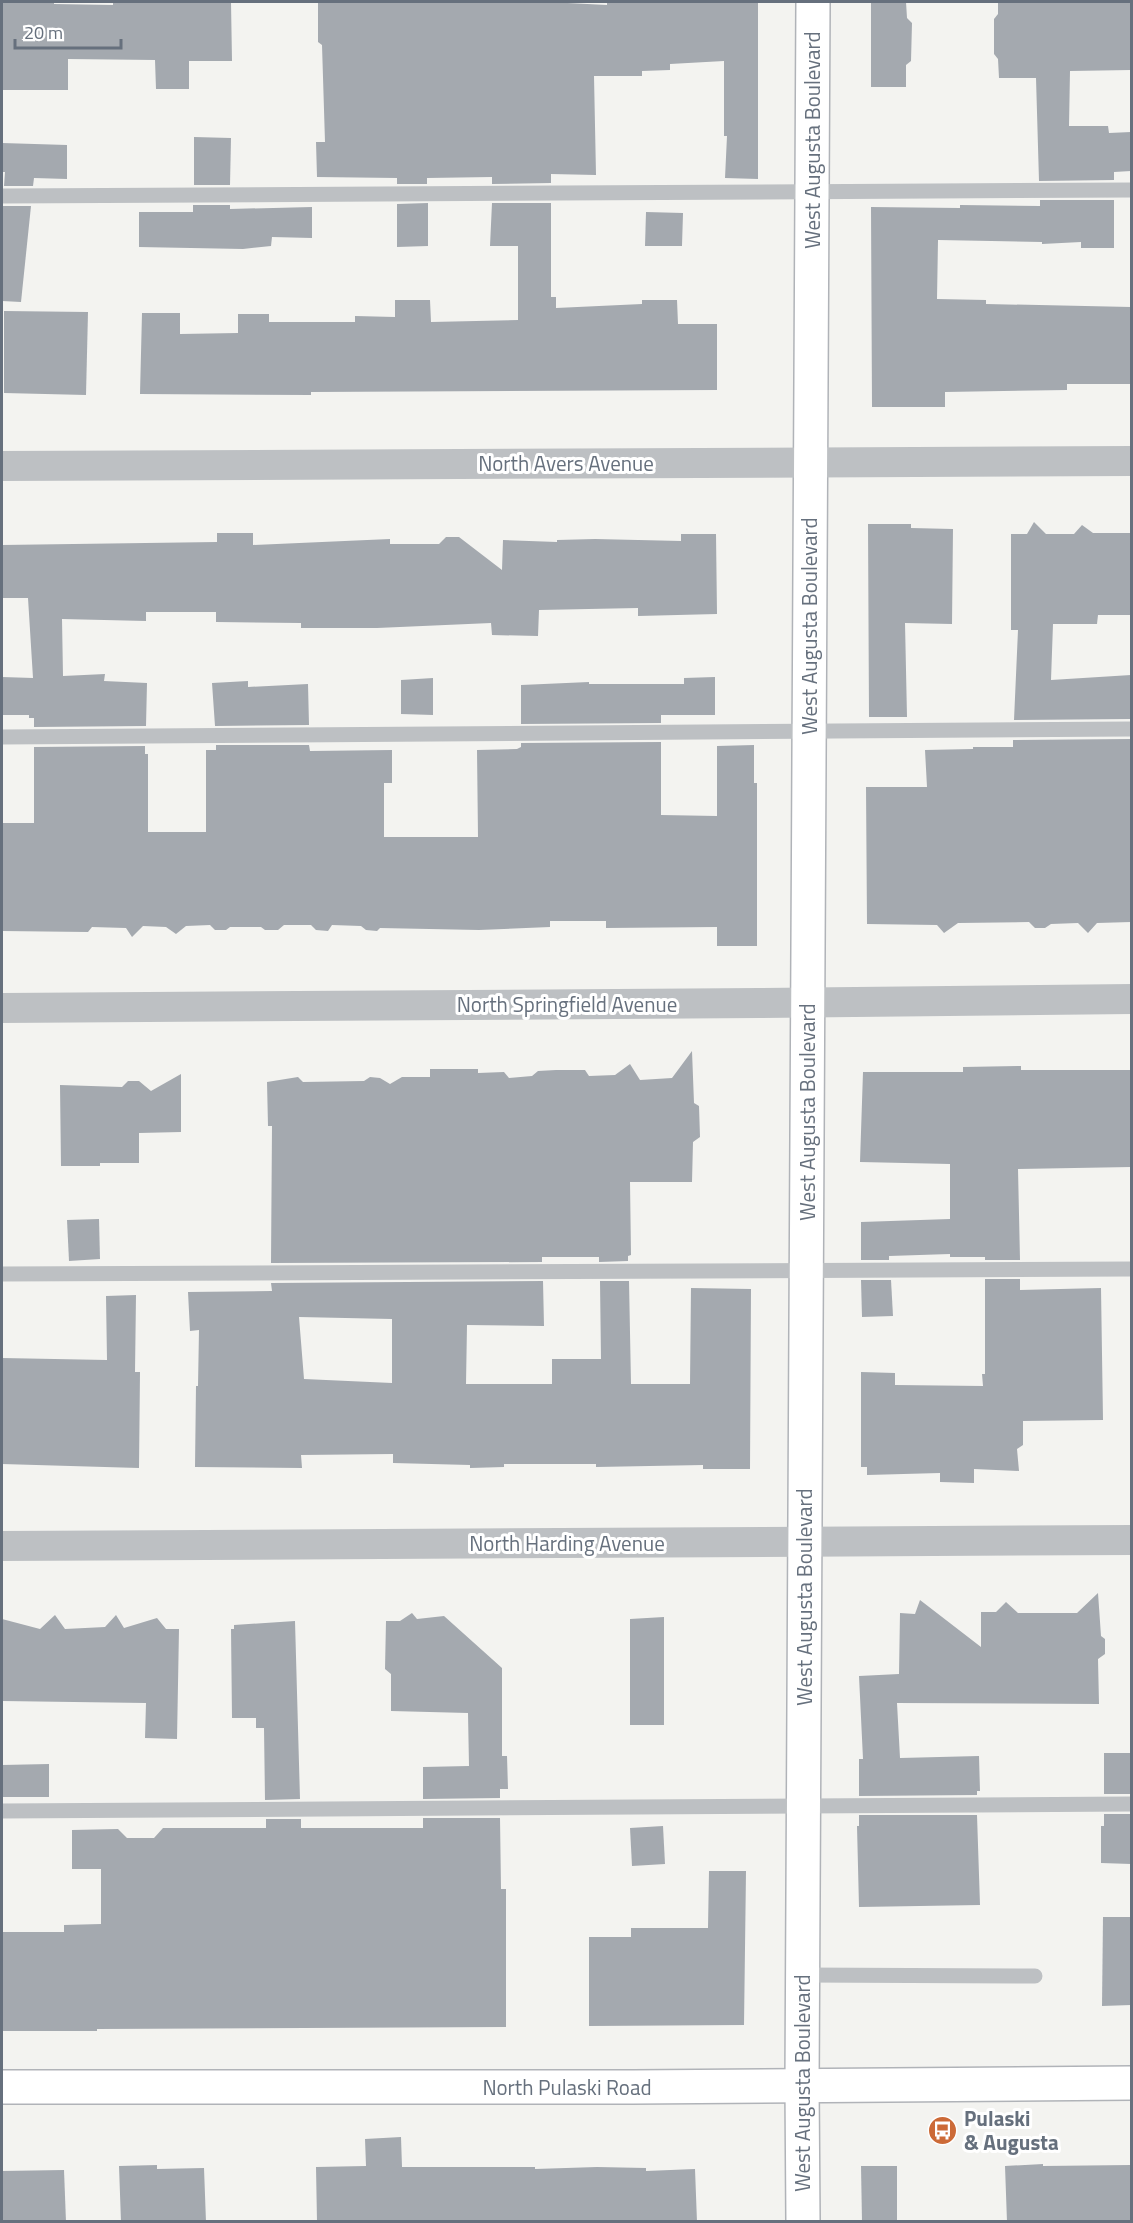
<svg xmlns="http://www.w3.org/2000/svg" width="1133" height="2223" font-family="'Titillium Web',sans-serif">
	<style>
		.building { fill: #a4a9af; fill-rule: evenodd }
		.lines { fill: none; stroke-linecap: round; stroke-linejoin: round }
		.secondary-casing { stroke: #b0b3b8; stroke-width: 36 }
		.lane { stroke: #bdc0c3; stroke-width: 15 }
		.street { stroke: #bdc0c3; stroke-width: 30 }
		.secondary { stroke: #fff; stroke-width: 33 }
		.labels { text-anchor: middle; dominant-baseline: central; stroke-width: 6; stroke-linejoin: round; paint-order: stroke }
		.street-label { font-size: 21px; fill: #66707d; stroke: #fff }
		.poi-label { font-size: 21px; font-weight: bold; fill: #66707d; stroke: #fff; text-anchor: start }
	</style>
	<rect width="100%" height="100%" fill="#f3f3f0"/>
	<!-- building -->
	<g class="building">
		<polygon points="2,2 54,2 54,4 113,5 113,2 231,2 232,61 189,61 189,89 156,89 155,60 68,59 68,90 2,90"/>
		<polygon points="334,2 548,2 607,5 607,2 758,2 758,179 725,178 727,136 724,136 724,61 670,64 670,70 642,71 642,76 594,76 596,175 551,174 551,183 492,184 492,177 427,178 427,184 397,184 397,178 317,177 316,142 325,142 322,45 318,42 318,3"/>
		<polygon points="871,2 906,2 907,18 912,23 911,61 906,65 906,87 871,87"/>
		<polygon points="998,2 1131,2 1131,70 1070,71 1069,126 1108,126 1109,133 1131,132 1131,171 1114,172 1114,180 1039,181 1036,78 999,78 998,59 994,54 994,19 998,14"/>
		<polygon points="194,137 231,138 230,185 194,185"/>
		<polygon points="2,143 67,145 67,179 34,178 33,186 4,186 5,172 2,172"/>
		<polygon points="1040,200 1114,200 1114,248 1081,248 1081,242 1042,244 1042,242 938,240 937,299 986,300 986,304 1131,307 1131,384 1067,384 1067,390 945,392 945,407 872,407 871,207 960,208 960,205 1040,206"/>
		<polygon points="428,203 428,246 397,247 397,204"/>
		<polygon points="492,203 551,203 551,297 556,297 556,308 642,304 642,300 677,300 678,324 717,324 717,390 311,392 311,395 140,394 142,313 180,313 180,334 238,333 238,314 269,314 269,322 355,322 355,316 395,317 395,300 430,300 431,322 518,320 518,246 490,246"/>
		<polygon points="193,205 230,205 230,209 312,207 312,238 272,237 271,246 243,249 139,247 139,212 193,212"/>
		<polygon points="3,206 31,206 21,302 2,301"/>
		<polygon points="646,212 683,213 682,246 645,246"/>
		<polygon points="4,311 88,312 86,395 4,393"/>
		<polygon points="1034,522 1046,534 1074,534 1082,525 1093,533 1131,533 1131,615 1098,615 1097,624 1053,624 1051,680 1131,675 1131,719 1014,720 1018,630 1011,630 1011,534 1027,534"/>
		<polygon points="868,524 911,524 911,528 953,529 952,624 905,623 907,717 869,717"/>
		<polygon points="217,533 253,533 253,545 390,539 390,544 439,544 446,537 459,537 502,570 503,540 557,542 557,540 595,539 681,541 681,534 716,534 717,614 638,616 638,608 539,610 538,636 492,635 491,623 377,628 301,628 301,623 216,622 216,612 146,612 146,621 62,619 63,676 105,674 104,681 147,683 146,726 34,727 34,718 29,718 29,715 2,715 2,677 33,678 28,598 2,598 2,545 217,542"/>
		<polygon points="715,677 715,715 661,715 661,723 521,724 521,685 589,682 589,684 684,684 684,678"/>
		<polygon points="433,678 433,715 401,714 401,680"/>
		<polygon points="248,681 248,687 308,684 309,725 215,726 212,683"/>
		<polygon points="1131,739 1131,922 1097,923 1088,933 1078,923 1051,924 1045,928 1035,928 1029,922 958,923 944,933 937,925 867,924 866,787 927,787 925,750 973,749 973,747 1013,747 1013,740"/>
		<polygon points="661,742 661,815 717,816 717,746 754,745 754,783 757,783 757,946 717,946 717,927 606,928 606,921 550,921 550,927 479,930 380,928 377,931 366,930 361,926 332,925 328,931 316,930 311,925 284,925 278,930 265,930 261,927 230,927 226,930 215,930 210,925 186,926 176,934 166,927 143,926 132,937 126,928 92,927 88,932 2,931 2,823 34,823 34,747 145,746 145,754 148,754 148,832 206,832 206,750 216,750 216,745 309,745 310,751 392,750 392,783 384,783 384,837 478,837 477,750 517,749 521,747 521,743"/>
		<polygon points="692,1051 694,1103 699,1106 700,1137 693,1142 692,1182 630,1182 631,1255 628,1256 628,1261 599,1262 599,1257 542,1257 542,1262 271,1263 272,1126 268,1126 267,1082 298,1077 303,1082 364,1081 370,1077 380,1078 390,1084 402,1077 430,1077 430,1069 478,1069 478,1073 504,1072 509,1078 532,1076 538,1071 556,1070 585,1070 589,1076 615,1075 630,1064 640,1080 672,1078"/>
		<polygon points="1021,1066 1021,1070 1131,1070 1131,1167 1018,1169 1020,1260 985,1260 985,1257 950,1257 950,1254 889,1256 889,1260 861,1260 861,1222 950,1219 950,1164 860,1162 863,1072 963,1072 963,1067"/>
		<polygon points="181,1074 181,1132 139,1133 139,1163 100,1163 100,1166 61,1166 60,1085 122,1087 128,1081 139,1081 151,1091"/>
		<polygon points="99,1219 100,1259 69,1261 67,1220"/>
		<polygon points="985,1279 1020,1279 1020,1290 1101,1288 1103,1420 1023,1421 1023,1445 1017,1449 1019,1471 974,1469 974,1483 940,1482 940,1473 867,1475 867,1467 861,1467 861,1372 895,1373 895,1385 983,1386 982,1374 985,1374"/>
		<polygon points="861,1280 891,1280 893,1316 862,1317"/>
		<path d="M543 1281 544 1326 467 1325 466 1384H552V1359H601L600 1281H629L631 1384H690L691 1288 751 1289 750 1469H703V1465L596 1467V1464H504V1467L470 1468V1465L393 1463V1454L301 1455 302 1468 195 1467 196 1386H198L199 1330 190 1331 188 1292 272 1291 271 1283ZM299 1317 392 1319V1383L304 1379Z"/>
		<polygon points="136,1295 135,1372 140,1372 139,1468 2,1464 2,1358 107,1360 106,1296"/>
		<polygon points="1098,1593 1101,1636 1105,1639 1105,1654 1098,1659 1099,1704 897,1703 900,1758 979,1756 980,1791 977,1791 977,1795 859,1796 859,1759 863,1759 859,1676 899,1674 900,1613 915,1614 920,1600 981,1647 981,1612 996,1612 1006,1602 1018,1613 1077,1613"/>
		<polygon points="412,1613 417,1619 444,1616 502,1668 502,1756 507,1756 508,1789 500,1789 500,1798 423,1799 423,1767 469,1766 468,1713 391,1711 391,1674 385,1669 386,1621 400,1621"/>
		<polygon points="55,1615 65,1629 105,1627 116,1615 124,1628 157,1618 166,1629 179,1629 177,1739 145,1738 146,1703 2,1701 2,1619 40,1629"/>
		<polygon points="664,1617 664,1725 630,1725 630,1619"/>
		<polygon points="295,1621 300,1799 265,1800 264,1728 256,1728 256,1718 232,1718 231,1629 234,1629 234,1625"/>
		<rect x="1104" y="1753" width="27" height="41"/>
		<polygon points="49,1764 49,1797 2,1797 2,1765"/>
		<polygon points="1104,1814 1131,1814 1131,1864 1101,1863 1101,1826 1104,1826"/>
		<polygon points="859,1815 977,1815 980,1905 859,1907 857,1826 859,1826"/>
		<polygon points="423,1818 500,1818 501,1889 506,1889 506,2027 97,2029 97,2031 2,2031 2,1932 64,1932 64,1925 101,1924 101,1869 72,1869 72,1830 118,1829 127,1838 154,1838 163,1828 266,1828 266,1819 301,1819 301,1828 423,1828"/>
		<polygon points="663,1826 665,1864 632,1866 630,1828"/>
		<polygon points="709,1871 746,1871 744,2025 589,2026 589,1937 631,1937 631,1928 708,1928"/>
		<polygon points="1103,1917 1131,1917 1131,2005 1102,2006"/>
		<polygon points="401,2137 402,2167 535,2167 535,2169 597,2167 646,2168 646,2171 695,2169 697,2222 317,2222 316,2167 366,2166 365,2139"/>
		<polygon points="1043,2164 1043,2166 1131,2165 1131,2222 1007,2222 1005,2166"/>
		<polygon points="157,2165 157,2169 204,2168 206,2222 121,2222 119,2166"/>
		<polygon points="861,2166 897,2166 897,2222 862,2222"/>
		<polygon points="64,2170 66,2222 2,2222 2,2171"/>
	</g>
	<g class="lines">
		<defs>
			<g id="secondary">
				<polyline points="2,2087 633,2087 1132,2083"/>
				<polyline points="803,2222 802,2085 813,2"/>
			</g>
		</defs>
		<!-- secondary casing -->
		<use href="#secondary" class="secondary-casing"/>
		<!-- lane -->
		<g class="lane">
			<polyline points="2,196 1132,190"/>
			<polyline points="2,737 1132,729"/>
			<polyline points="2,1274 1132,1269"/>
			<polyline points="2,1811 1132,1804"/>
			<polyline points="802,1975 1035,1976"/>
		</g>
		<!-- street -->
		<g class="street">
			<polyline points="2,466 1132,461"/>
			<polyline points="2,1008 759,1003 1132,999"/>
			<polyline points="2,1546 1132,1540"/>
		</g>
		<!-- secondary -->
		<use href="#secondary" class="secondary"/>
	</g>
	<!-- icons -->
	<defs>
		<symbol id="bus-disc" viewBox="-11 -11 22 22"><circle r="9.5" fill="#cc6a37" stroke="#fff"/><path d="M-5-6H5V4H4V6H2V4H-2V6H-4V4H-5ZM-3.5-4V0h7V-4ZM-3.5 1.2v1.5H-2V1.2ZM2 1.2v1.5H3.5V1.2Z" fill="#fff"/></symbol>
	</defs>
	<g fill-rule="evenodd">
		<use href="#bus-disc" x="926" y="2114" width="33" height="33"/>
	</g>
	<g class="labels">
		<!-- street labels -->
		<g class="street-label">
			<text transform="translate(812 140) rotate(-90)">West Augusta Boulevard</text>
			<text x="566" y="463">North Avers Avenue</text>
			<text transform="translate(809 626) rotate(-90)">West Augusta Boulevard</text>
			<text x="567" y="1004">North Springfield Avenue</text>
			<text transform="translate(807 1112) rotate(-90)">West Augusta Boulevard</text>
			<text x="567" y="1543">North Harding Avenue</text>
			<text transform="translate(804 1597) rotate(-90)">West Augusta Boulevard</text>
			<text transform="translate(802 2083) rotate(-90)">West Augusta Boulevard</text>
			<text x="567" y="2087">North Pulaski Road</text>
		</g>
		<!-- poi labels -->
		<g class="poi-label">
			<text x="964" y="2118">Pulaski<tspan x="964" dy="24">&amp; Augusta</tspan></text>
		</g>
	</g>
	<!-- border -->
	<rect width="1133" height="2223" fill="none" stroke="#66707d" stroke-width="6"/>
	<!-- scale -->
	<path d="M15 39v9h106v-9" fill="none" stroke="#66707d" stroke-width="3"/>
	<text x="24" y="39" font-size="18" fill="#66707d" stroke="#ffffff" stroke-width="4.5" paint-order="stroke">20 m</text>
</svg>
